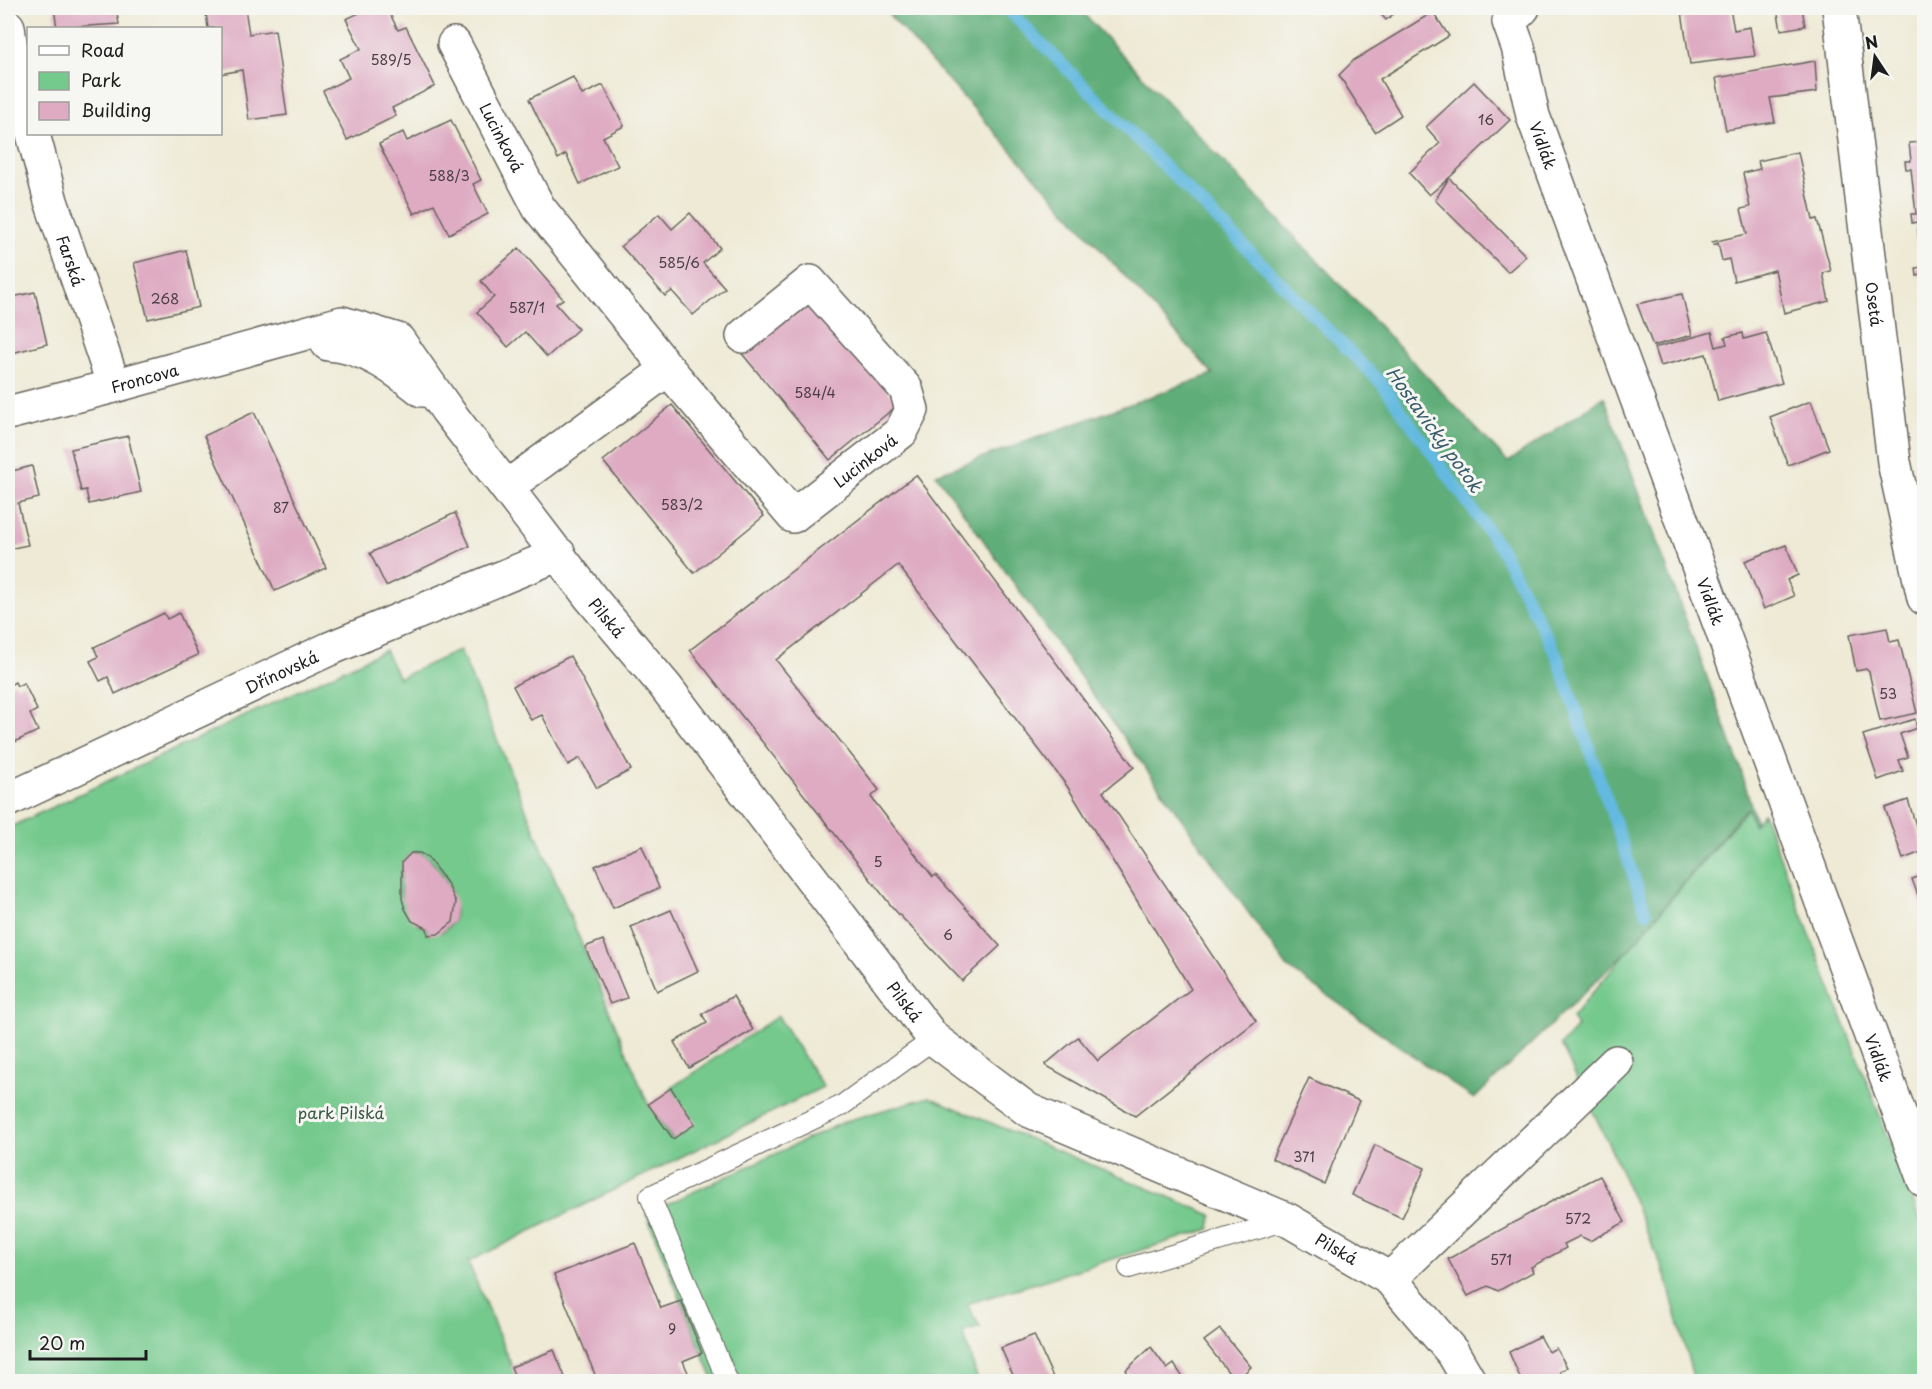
<svg xmlns="http://www.w3.org/2000/svg" width="1932" height="1389" font-family="'Playpen Sans',sans-serif">
	<style>
		.green { fill: #74c98d; stroke: #487254; stroke-width: 1.5; fill-rule: evenodd }
		.forest { fill: #5fad78; stroke: #3e644a; stroke-width: 1.5 }
		.lines { fill: none; stroke-linecap: round; stroke-linejoin: round }
		.stream { stroke: #63b9e0; stroke-width: 12 }
		.building { fill: #deabc2 }
		.lane-casing { stroke: #66645d; stroke-width: 22 }
		.street-casing { stroke: #66645d; stroke-width: 36 }
		.lane { stroke: #fff; stroke-width: 20 }
		.street { stroke: #fff; stroke-width: 33 }
		.labels { text-anchor: middle; dominant-baseline: central; stroke-width: 6; stroke-linejoin: round; paint-order: stroke }
		.number-label { font-size: 14px; fill: #4c4046 }
		.street-label { font-size: 16px; fill: #1c1c1c; stroke: #f6f6f2 }
		.park-label { font-size: 16px; fill: #3b5944; stroke: #f6f6f2 }
		.water-label { font-size: 18px; font-style: italic; fill: #385b6a; stroke: #f6f6f2 }
	</style>
	<rect width="100%" height="100%" fill="#f6f6f2"/>
	<filter id="ink" filterUnits="userSpaceOnUse"><feTurbulence type="fractalNoise" baseFrequency=".0167" numOctaves="2"/><feDisplacementMap in="SourceGraphic" scale="12" xChannelSelector="R" yChannelSelector="G"/><feConvolveMatrix kernelMatrix="1 2 1 2 8 2 1 2 1" color-interpolation-filters="sRGB"/></filter>
	<filter id="wash" filterUnits="userSpaceOnUse"><feTurbulence type="fractalNoise" baseFrequency=".008" numOctaves="4" result="noise"/><feDisplacementMap in="SourceGraphic" scale="24" xChannelSelector="R" yChannelSelector="G"/><feGaussianBlur stdDeviation="1.35" result="paint"/><feColorMatrix in="noise" values="0 0 0 0 0 0 0 0 0 0 0 0 0 0 0 0 0 1.4 0 .05"/><feComposite in="paint" operator="in"/></filter>
	<g filter="url(#wash)">
		<rect width="100%" height="100%" fill="#eeead5"/>
		<!-- green -->
		<g class="green">
			<path d="M385 650 399 678 460 650 648 1104 672 1139 671 1088 778 1016 823 1087 468 1262 518 1381H8V828ZM416 852C437 857 462 900 453 922L444 931 428 935 427 928C396 921 392 857 416 852Z"/>
			<polygon points="1748,808 1754,825 1763,813 1924,1230 1924,1381 1694,1381 1666,1277 1613,1153 1561,1045 1577,1027 1572,1017"/>
			<polygon points="929,1097 1212,1215 1210,1229 967,1304 980,1327 963,1332 978,1381 714,1382 646,1214 846,1121"/>
		</g>
		<!-- forest -->
		<polygon class="forest" points="883,8 1078,8 1508,462 1604,397 1740,767 1756,822 1753,825 1748,808 1740,815 1628,950 1474,1099 1287,967 936,474 1213,374"/>
		<g class="lines">
			<!-- stream -->
			<polyline class="stream" points="1006,8 1382,384 1501,549 1557,656 1646,912"/>
		</g>
		<g id="blocks">
			<!-- building -->
			<g class="building">
				<polygon points="54,8 116,8 119,24 57,28"/>
				<polygon points="245,8 249,34 275,30 287,115 249,120 242,70 220,74 220,28 208,28 206,13"/>
				<polygon points="370,8 387,8 398,30 406,27 435,86 392,108 396,116 347,140 323,91 349,78 340,59 361,49 346,19"/>
				<polygon points="1375,8 1401,8 1386,20"/>
				<polygon points="1710,8 1730,8 1734,30 1750,27 1755,56 1690,64 1682,12"/>
				<polygon points="1777,8 1802,8 1805,26 1781,30"/>
				<polygon points="1433,12 1449,36 1380,79 1401,115 1375,132 1339,75 1354,60"/>
				<polygon points="1815,61 1817,92 1770,98 1775,122 1726,130 1716,78"/>
				<polygon points="573,77 582,95 603,85 624,126 603,137 618,166 580,184 566,154 558,159 529,99"/>
				<polygon points="1474,82 1510,120 1449,178 1526,256 1508,272 1435,200 1449,178 1429,195 1409,173 1440,143 1426,127"/>
				<polygon points="451,120 481,180 473,184 488,214 449,234 434,204 414,214 379,144 403,132 407,141"/>
				<polygon points="1924,142 1924,282 1923,282 1922,275 1917,276 1916,268 1921,267 1917,222 1912,223 1911,214 1916,214 1911,169 1906,169 1905,161 1911,161 1909,143"/>
				<polygon points="1798,152 1813,220 1817,219 1831,271 1823,273 1829,301 1784,313 1775,270 1734,281 1729,259 1722,261 1718,243 1713,245 1712,242 1747,234 1741,209 1750,207 1743,173 1760,169 1758,161"/>
				<polygon points="690,213 720,248 703,263 725,288 693,315 672,291 665,296 621,246 659,214 672,229"/>
				<polygon points="519,248 563,299 556,304 578,329 547,357 525,332 508,347 477,312 494,297 481,281"/>
				<polygon points="186,250 199,307 148,319 134,263"/>
				<polygon points="35,292 47,344 8,354 8,298"/>
				<polygon points="807,293 899,404 830,460 739,350"/>
				<polygon points="1682,294 1692,335 1653,346 1637,304"/>
				<polygon points="1712,332 1716,347 1727,344 1725,337 1743,333 1744,339 1766,333 1782,383 1718,401 1706,354 1660,366 1654,348"/>
				<polygon points="1811,401 1829,449 1788,465 1770,417"/>
				<polygon points="672,405 764,516 694,573 603,461"/>
				<polygon points="254,412 326,568 275,591 204,436"/>
				<polygon points="128,436 141,492 89,504 86,490 81,491 71,449"/>
				<polygon points="32,466 39,498 18,503 28,545 8,549 8,472"/>
				<polygon points="916,475 1134,767 1103,792 1256,1021 1135,1116 1045,1065 1078,1037 1098,1061 1191,989 1067,786 898,565 776,660 879,790 871,797 933,877 936,875 1000,946 962,981 893,908 690,650"/>
				<polygon points="455,513 470,546 386,586 370,553"/>
				<polygon points="1786,545 1798,575 1787,580 1794,596 1764,609 1745,561"/>
				<polygon points="164,613 167,619 179,613 198,655 115,694 108,677 100,681 90,661 98,657 94,647"/>
				<polygon points="1887,628 1890,642 1899,640 1917,713 1880,721 1869,672 1866,669 1856,671 1849,635"/>
				<polygon points="570,656 631,770 597,788 580,758 568,765 542,715 531,720 513,686"/>
				<polygon points="15,682 17,686 24,683 37,710 30,714 38,731 8,745 8,686"/>
				<polygon points="1915,719 1917,728 1900,734 1908,757 1899,760 1903,771 1878,780 1863,735"/>
				<polygon points="1908,800 1924,851 1903,859 1885,808"/>
				<polygon points="642,846 659,888 613,908 595,866"/>
				<polygon points="411,853 420,853 428,858 447,883 456,902 453,922 438,934 428,935 427,928 412,921 405,909 402,899 402,862"/>
				<polygon points="1924,875 1924,912 1912,879"/>
				<polygon points="671,910 698,971 657,991 631,927"/>
				<polygon points="603,940 627,998 610,1004 585,947"/>
				<polygon points="733,996 753,1030 689,1068 674,1042 707,1023 702,1014"/>
				<polygon points="1309,1078 1359,1101 1324,1184 1272,1159"/>
				<polygon points="671,1088 695,1124 673,1139 648,1104"/>
				<polygon points="1375,1145 1425,1168 1402,1218 1352,1195"/>
				<polygon points="1600,1176 1625,1222 1590,1241 1580,1236 1564,1244 1566,1248 1531,1267 1533,1272 1498,1291 1488,1286 1468,1296 1448,1259 1574,1189"/>
				<polygon points="635,1243 661,1308 681,1301 702,1353 683,1361 692,1382 598,1382 554,1275"/>
				<polygon points="1220,1329 1251,1367 1234,1382 1228,1382 1224,1376 1229,1373 1204,1341"/>
				<polygon points="1034,1335 1055,1382 1016,1382 1001,1348"/>
				<polygon points="1540,1336 1549,1352 1556,1348 1567,1367 1560,1372 1565,1382 1522,1382 1509,1352"/>
				<polygon points="1151,1347 1167,1369 1174,1364 1186,1382 1133,1382 1126,1370"/>
				<polygon points="554,1350 567,1382 517,1382 511,1367"/>
			</g>
		</g>
	</g>
	<g filter="url(#ink)">
		<use href="#blocks" fill-opacity="0" stroke="#66645d" stroke-width="1.5"/>
		<g class="lines">
			<defs>
				<g id="lane">
					<polyline points="1129,1268 1287,1220"/>
					<polyline points="728,1382 650,1196 841,1106 934,1039"/>
				</g>
				<g id="street">
					<path id="s1" d="M1523 8 1509 22 1518 47 1533 116 1924 1180"/>
					<path id="s2" d="M1839 8 1894 462 1924 598"/>
					<polyline points="8,27 12,56 28,118"/>
					<path id="s3" d="M454 44 539 208 668 369 793 516 901 432 912 410 906 389 810 282 743 336"/>
					<path id="s4" d="M33 134 51 201 114 386"/>
					<path d="M328 344C364 346 394 368 422 390"/>
					<path id="s5" d="M8 413 114 386 342 323 398 340 447 410 591 598 665 686 934 1039 1028 1110 1288 1220 1390 1279 1453 1353 1470 1382"/>
					<polyline points="507,487 668,369"/>
					<path id="s6" d="M8 800 329 649 559 554"/>
					<polyline points="1390,1279 1616,1062"/>
				</g>
			</defs>
			<!-- lane casing -->
			<use href="#lane" class="lane-casing"/>
			<!-- street casing -->
			<use href="#street" class="street-casing"/>
			<!-- lane -->
			<use href="#lane" class="lane"/>
			<!-- street -->
			<use href="#street" class="street"/>
		</g>
	</g>
	<g class="labels">
		<!-- number labels -->
		<g class="number-label">
			<text x="391" y="59">589/5</text>
			<text x="1486" y="119">16</text>
			<text x="449" y="175">588/3</text>
			<text x="679" y="262">585/6</text>
			<text x="165" y="298">268</text>
			<text x="527" y="307">587/1</text>
			<text x="815" y="392">584/4</text>
			<text x="682" y="504">583/2</text>
			<text x="281" y="507">87</text>
			<text x="1888" y="693">53</text>
			<text x="878" y="861">5</text>
			<text x="948" y="934">6</text>
			<text x="1304" y="1156">371</text>
			<text x="1578" y="1218">572</text>
			<text x="1501" y="1259">571</text>
			<text x="672" y="1328">9</text>
		</g>
		<!-- street labels -->
		<g class="street-label">
			<text stroke="none"><textPath href="#s3" startOffset="105">Lucinková</textPath></text>
			<text stroke="none"><textPath href="#s1" startOffset="148">Vidlák</textPath></text>
			<text stroke="none"><textPath href="#s4" startOffset="132">Farská</textPath></text>
			<text stroke="none"><textPath href="#s2" startOffset="298">Osetá</textPath></text>
			<text stroke="none"><textPath href="#s5" startOffset="141">Froncova</textPath></text>
			<text stroke="none"><textPath href="#s3" startOffset="675">Lucinková</textPath></text>
			<text stroke="none"><textPath href="#s1" startOffset="634">Vidlák</textPath></text>
			<text stroke="none"><textPath href="#s5" startOffset="752">Pilská</textPath></text>
			<text stroke="none"><textPath href="#s6" startOffset="302">Dřínovská</textPath></text>
			<text stroke="none"><textPath href="#s5" startOffset="1238">Pilská</textPath></text>
			<text stroke="none"><textPath href="#s1" startOffset="1120">Vidlák</textPath></text>
			<text stroke="none"><textPath href="#s5" startOffset="1742">Pilská</textPath></text>
		</g>
		<!-- park labels -->
		<g class="park-label">
			<text x="341" y="1112">park Pilská</text>
		</g>
		<!-- water labels -->
		<g class="water-label">
			<text transform="translate(1435 429) rotate(54)">Hostavický potok</text>
		</g>
	</g>
	<!-- margin -->
	<rect width="1932" height="1389" fill="none" stroke="#f6f6f2" stroke-width="30"/>
	<!-- legend -->
	<rect x="27" y="27" width="195" height="108" fill="#f6f6f2" stroke="#9f9f9c" stroke-width="1.5"/>
	<rect x="39" y="46" width="30" height="9" fill="#ffffff" stroke="#9f9f9c" stroke-width="1.5"/>
	<text x="81" y="57" font-size="18" fill="#1c1c1c">Road</text>
	<rect x="39" y="72" width="30" height="18" fill="#74c98d" stroke="#9f9f9c" stroke-width="1.5"/>
	<text x="81" y="87" font-size="18" fill="#1c1c1c">Park</text>
	<rect x="39" y="102" width="30" height="18" fill="#deabc2" stroke="#9f9f9c" stroke-width="1.5"/>
	<text x="81" y="117" font-size="18" fill="#1c1c1c">Building</text>
	<!-- north arrow -->
	<g transform="translate(1875 57) rotate(347)" stroke="#f6f6f2" stroke-width="4.5" paint-order="stroke">
	<path d="M0-4.5L10 22L0 15L-10 22Z" fill="#1c1c1c"/>
	<text y="-9" font-size="16" font-weight="bold" text-anchor="middle" fill="#1c1c1c">N</text>
	</g>
	<!-- scale -->
	<path d="M30 1350v9h116v-9" fill="none" stroke="#1c1c1c" stroke-width="3"/>
	<text x="39" y="1350" font-size="18" fill="#1c1c1c" stroke="#f6f6f2" stroke-width="4.5" paint-order="stroke">20 m</text>
</svg>
